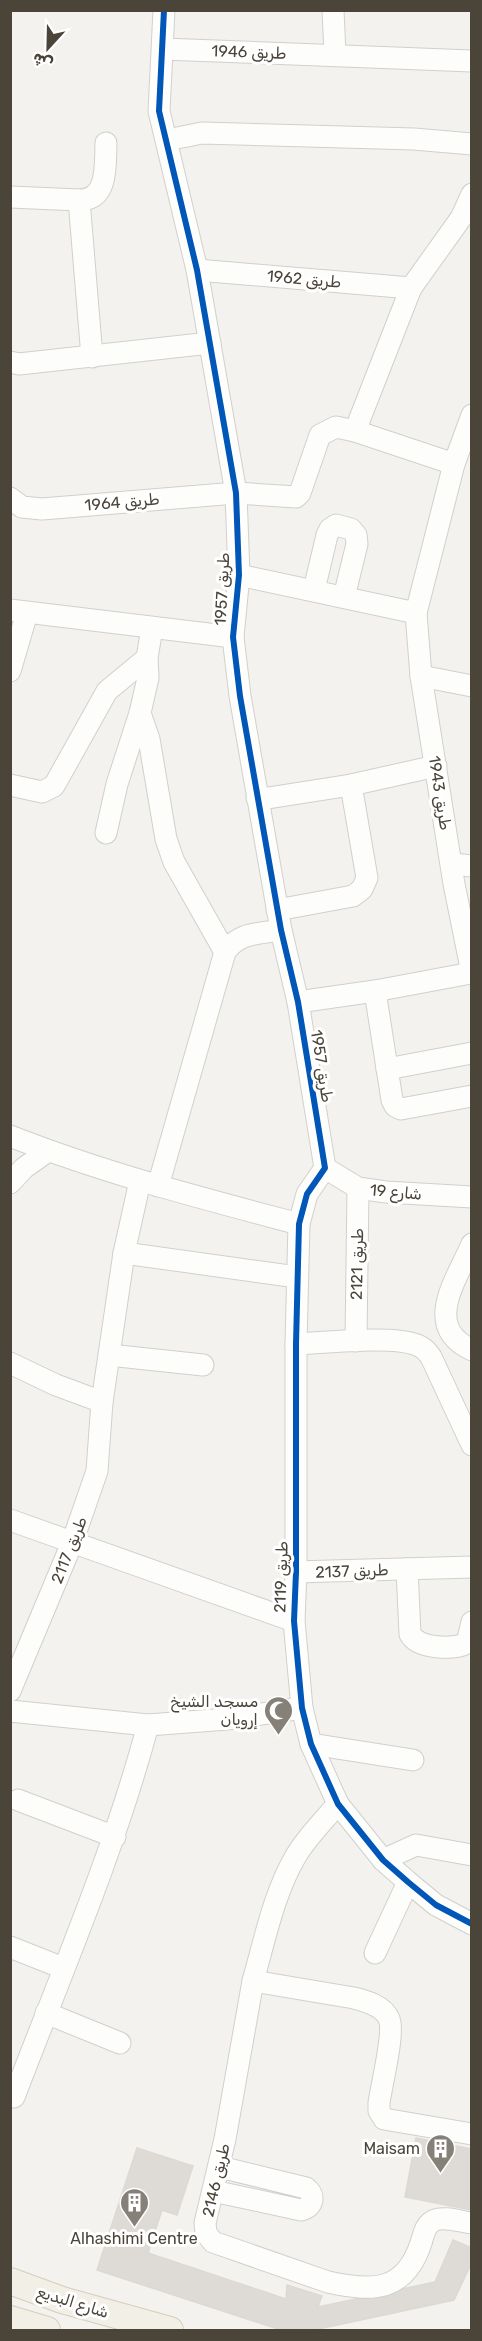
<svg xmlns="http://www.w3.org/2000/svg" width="482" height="2341" font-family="Rubik,Cairo,sans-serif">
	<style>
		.building { fill: #dedbd6; stroke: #dcd9d4; stroke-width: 1.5 }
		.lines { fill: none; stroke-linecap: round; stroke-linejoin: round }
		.minor-casing { stroke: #d2d0cb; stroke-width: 23 }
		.major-casing { stroke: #d6cebb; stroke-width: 28 }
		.minor { stroke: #fdfdfc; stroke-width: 21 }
		.major { stroke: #f2efe6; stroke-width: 26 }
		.cycleway-casing { stroke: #fff; stroke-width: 10 }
		.cycleway { stroke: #0057b8; stroke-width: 6 }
		.labels { text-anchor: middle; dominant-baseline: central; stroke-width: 6; stroke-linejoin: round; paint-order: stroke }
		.street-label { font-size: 16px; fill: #4b4439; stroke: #fff }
		.poi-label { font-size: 16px; fill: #4b4439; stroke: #fff; text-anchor: end }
	</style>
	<rect width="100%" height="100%" fill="#f4f2ee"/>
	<!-- building -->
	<g class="building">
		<polygon points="416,2138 472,2149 472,2210 405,2197"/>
		<polygon points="137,2148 193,2166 177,2215 162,2210 148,2253 286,2299 287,2285 322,2296 318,2307 435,2282 453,2240 472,2248 472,2262 454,2300 314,2330 281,2330 97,2270"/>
	</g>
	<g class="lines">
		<defs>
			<g id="minor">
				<polyline points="164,10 159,111 197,270 236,493 239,575 233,637 240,696 281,930 298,1002 325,1168"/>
				<polyline points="333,10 335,55"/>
				<polyline points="163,49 472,61"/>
				<polyline points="167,140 202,133 414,139 472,144"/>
				<path d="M10 197 79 200C109 200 105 165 106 143"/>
				<polyline points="79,200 92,357"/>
				<polyline points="197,270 411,288"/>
				<polyline points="10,362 19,364 210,343"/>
				<polyline points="472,415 454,464 416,613 421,676 454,884 472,973"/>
				<polyline points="355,431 411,288 461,218 472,194"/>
				<polyline points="10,498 22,507 42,509 236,493 296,497 300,493 320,435 336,427 355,431 454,464"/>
				<polyline points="239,575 416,613"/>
				<polyline points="314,590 327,535 330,529 336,525 351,529 356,535 357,544 344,597"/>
				<polyline points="10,610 233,637"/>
				<polyline points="10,671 27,613"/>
				<polyline points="421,676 472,686"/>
				<polyline points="140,713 149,739 166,839 174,862 225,952"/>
				<polyline points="10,785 42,792 54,786 107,691 147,658"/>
				<polyline points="257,798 268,798 351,785 436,766"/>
				<polyline points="106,833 117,784 140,713 148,678 147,658 152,628"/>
				<polyline points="452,864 472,866"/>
				<polyline points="277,910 353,896 362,889 367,878 351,785"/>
				<polyline points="375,991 392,1100 395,1106 401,1109 472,1096"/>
				<polyline points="298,1002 375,991 471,973"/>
				<polyline points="387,1069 472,1053"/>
				<path d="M10 1136C104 1173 201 1198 299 1224"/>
				<polyline points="325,1168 307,1194 299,1224 296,1344 296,1572 294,1621 302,1708 311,1744 338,1804 383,1860 408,1882 436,1905 472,1924"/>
				<polyline points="325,1168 358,1188 386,1192 472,1197"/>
				<polyline points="10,1183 24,1168 48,1151"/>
				<path d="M158 1186 225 952C239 932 258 934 281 930"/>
				<path d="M472 1244C456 1281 422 1326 472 1350"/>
				<polyline points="124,1253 297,1277"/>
				<polyline points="356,1341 358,1188"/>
				<path d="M296 1344C324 1343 392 1335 417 1345 423 1347 427 1351 431 1357L472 1445"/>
				<polyline points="109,1355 203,1365"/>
				<polyline points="10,1363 56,1385 102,1402"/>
				<polyline points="10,1520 294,1621"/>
				<path d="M407 1569 410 1634C418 1649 454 1650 467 1643L472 1622"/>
				<polyline points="296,1572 472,1567"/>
				<polyline points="10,1691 72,1543 97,1471 102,1402 109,1355 124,1253 140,1181"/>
				<polyline points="10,1711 148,1725 227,1719 302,1708"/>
				<polyline points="311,1744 413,1760"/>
				<polyline points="18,1800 115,1837"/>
				<path d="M338 1804C324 1820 308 1836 297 1854 274 1892 265 1939 253 1981L354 1998C366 2001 384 2006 389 2019 395 2032 381 2087 379 2103V2111L384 2119 472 2134"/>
				<polyline points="383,1860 416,1845 472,1855"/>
				<polyline points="10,1947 63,1968"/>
				<polyline points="375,1953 408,1882"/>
				<path d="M253 1981 225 2139 205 2223 206 2233 213 2242 328 2282C373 2292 405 2292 421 2243 424 2234 425 2224 435 2220 445 2216 461 2222 472 2223"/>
				<polyline points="46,2013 120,2043"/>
				<path d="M14 2097C61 1974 114 1852 148 1725"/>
				<path d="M213 2191 301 2210C313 2207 316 2196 306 2188L220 2167"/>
			</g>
			<g id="major">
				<polyline points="10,2281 62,2300 170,2330"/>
				<polyline points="10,2319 47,2330"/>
			</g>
		</defs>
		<!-- minor casing -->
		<use href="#minor" class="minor-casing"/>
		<!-- major casing -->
		<use href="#major" class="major-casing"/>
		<!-- minor -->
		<use href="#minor" class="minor"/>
		<!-- major -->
		<use href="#major" class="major"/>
		<defs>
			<polyline id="cycleway" points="164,10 159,111 197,270 236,493 239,575 233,637 240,696 281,930 298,1002 325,1168 307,1194 299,1224 296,1344 296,1572 294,1621 302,1708 311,1744 338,1804 383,1860 408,1882 436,1905 472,1924"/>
		</defs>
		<!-- cycleway casing -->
		<use href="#cycleway" class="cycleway-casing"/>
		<!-- cycleway -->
		<use href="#cycleway" class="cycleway"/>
	</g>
	<!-- icons -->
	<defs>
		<symbol id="mosque-pin" viewBox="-11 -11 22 30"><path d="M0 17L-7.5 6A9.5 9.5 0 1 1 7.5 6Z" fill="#868178" stroke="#fff"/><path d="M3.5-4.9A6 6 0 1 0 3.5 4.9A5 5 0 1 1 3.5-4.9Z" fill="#fff"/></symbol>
		<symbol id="building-pin" viewBox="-11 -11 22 30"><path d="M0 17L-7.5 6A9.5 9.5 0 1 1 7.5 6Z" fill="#868178" stroke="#fff"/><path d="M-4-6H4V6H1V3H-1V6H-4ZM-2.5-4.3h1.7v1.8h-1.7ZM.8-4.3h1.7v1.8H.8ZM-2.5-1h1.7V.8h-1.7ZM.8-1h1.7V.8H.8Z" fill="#fff"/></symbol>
	</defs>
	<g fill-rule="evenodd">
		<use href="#mosque-pin" x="262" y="1694" width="33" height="45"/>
		<use href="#building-pin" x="424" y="2132" width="33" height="45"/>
		<use href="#building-pin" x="118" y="2186" width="33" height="45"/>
	</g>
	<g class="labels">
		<!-- street labels -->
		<g class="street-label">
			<text transform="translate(249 52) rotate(2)">طريق 1946</text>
			<text transform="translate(304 279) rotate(5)">طريق 1962</text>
			<text transform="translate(122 502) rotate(-5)">طريق 1964</text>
			<text transform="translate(222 589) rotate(-87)">طريق 1957</text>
			<text transform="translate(440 793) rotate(81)">طريق 1943</text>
			<text transform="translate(322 1066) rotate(81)">طريق 1957</text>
			<text transform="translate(396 1192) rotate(5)">شارع 19</text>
			<text transform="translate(357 1264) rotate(-89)">طريق 2121</text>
			<text transform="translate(69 1550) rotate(-68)">طريق 2117</text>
			<text transform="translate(352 1571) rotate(-2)">طريق 2137</text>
			<text transform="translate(281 1577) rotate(-88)">طريق 2119</text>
			<text transform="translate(216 2180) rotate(-77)">طريق 2146</text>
			<text transform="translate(73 2302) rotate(17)">شارع البديع</text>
		</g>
		<!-- poi labels -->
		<g class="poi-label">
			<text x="258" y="1701">مسجد الشيخ<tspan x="258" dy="18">إرويان</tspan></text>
			<text x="420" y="2148">Maisam</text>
			<text x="134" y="2238" text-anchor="middle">Alhashimi Centre</text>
		</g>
	</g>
	<!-- border -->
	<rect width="482" height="2341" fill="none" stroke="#4b4439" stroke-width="24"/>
	<!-- north arrow -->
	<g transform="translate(48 48) rotate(202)" stroke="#ffffff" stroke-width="4.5" paint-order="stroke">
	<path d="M0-4.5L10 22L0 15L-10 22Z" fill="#4b4439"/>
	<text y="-9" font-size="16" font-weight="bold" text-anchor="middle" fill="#4b4439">ش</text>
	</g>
</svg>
